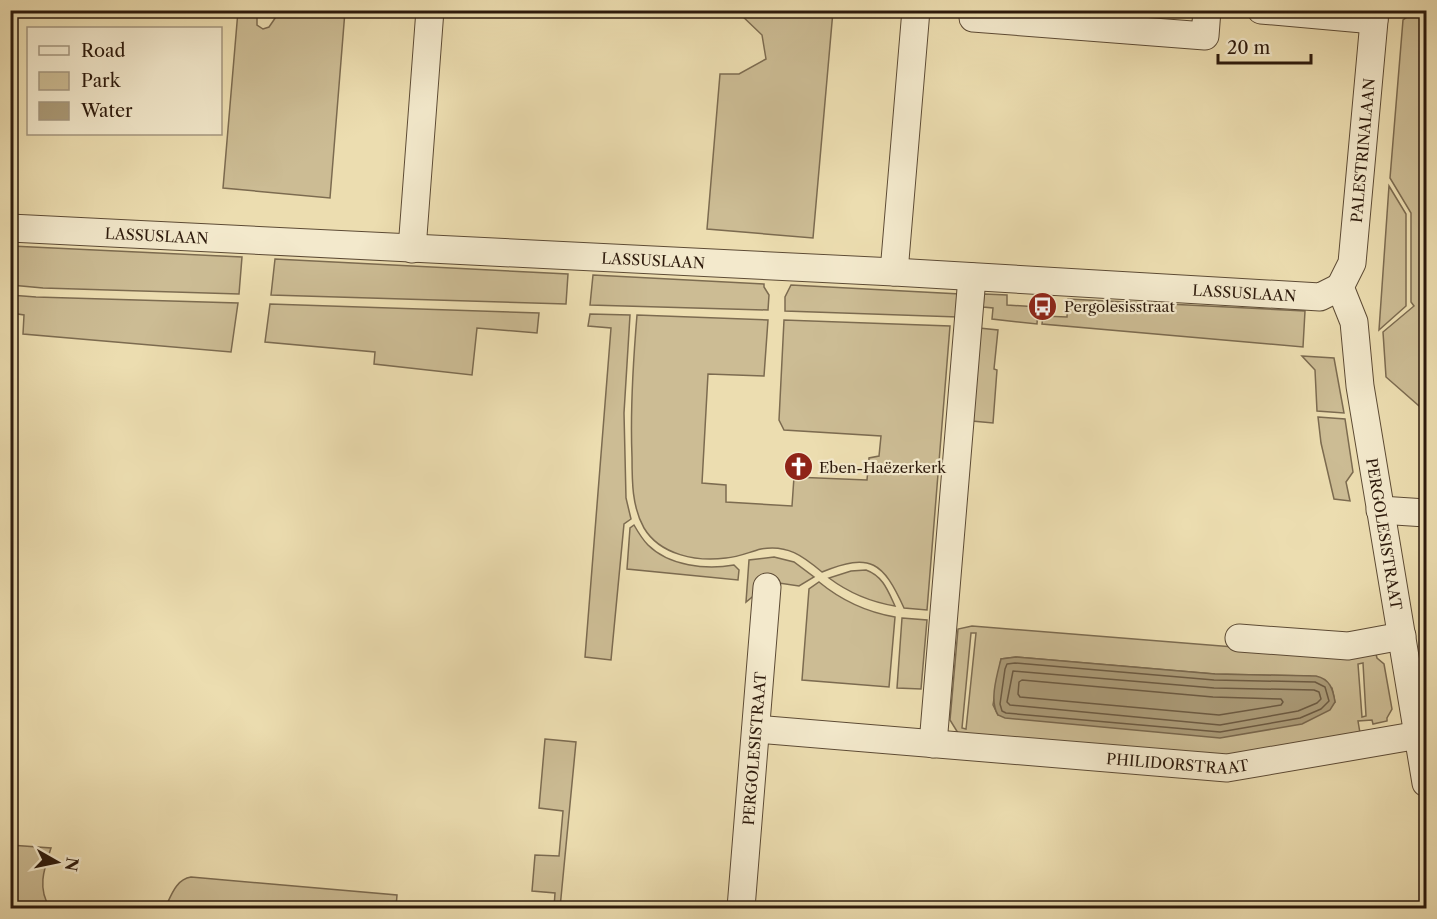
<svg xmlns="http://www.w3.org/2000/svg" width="1437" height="919" font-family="'Libre Caslon Text',serif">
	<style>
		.green { fill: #ccbc94; stroke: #7c6b50; stroke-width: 1.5; fill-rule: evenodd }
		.water { fill: #ab9b78; stroke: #79674d; stroke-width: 1.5 }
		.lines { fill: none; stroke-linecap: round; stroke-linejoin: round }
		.shore { stroke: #6c5a42; stroke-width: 1.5 }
		.minor-casing { stroke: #5d4b35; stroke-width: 29 }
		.minor { stroke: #f3e9cc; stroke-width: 27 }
		.labels { text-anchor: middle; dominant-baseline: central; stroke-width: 4.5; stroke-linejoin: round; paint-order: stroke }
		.street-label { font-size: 15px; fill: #2d1a0c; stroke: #f3e9cc }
		.poi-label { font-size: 15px; fill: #2d1a0c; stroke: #f3e9cc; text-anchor: start }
	</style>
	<rect width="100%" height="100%" fill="#ecddb0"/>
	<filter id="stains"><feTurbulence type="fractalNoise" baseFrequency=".00333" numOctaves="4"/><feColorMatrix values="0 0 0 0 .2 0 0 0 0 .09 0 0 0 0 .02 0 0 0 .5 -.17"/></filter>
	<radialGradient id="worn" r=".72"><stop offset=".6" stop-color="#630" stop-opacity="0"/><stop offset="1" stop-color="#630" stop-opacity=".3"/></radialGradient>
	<!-- green -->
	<g class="green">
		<polygon points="238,11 257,11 257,25 263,29 269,27 280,11 345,11 330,198 223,188"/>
		<polygon points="726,11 833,11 813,238 707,229 720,74 739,74 766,59 762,35 739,13"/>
		<polygon points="1416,11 1426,11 1426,291 1424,294 1426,295 1426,412 1386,377 1383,332 1414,306 1411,302 1411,213 1390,178 1403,20"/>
		<polygon points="1389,186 1406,214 1406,306 1379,330"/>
		<polygon points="11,246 242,257 239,294 43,288 11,285"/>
		<polygon points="275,259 568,274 566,304 271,295"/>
		<polygon points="593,275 764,284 764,287 769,295 768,310 590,305"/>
		<polygon points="791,285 960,294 958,317 785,311 785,297"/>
		<polygon points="984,294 1007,295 1007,305 1038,307 1037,324 992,319 993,308 983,307"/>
		<polygon points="10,295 36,297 238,303 231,352 23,334 24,315 11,313"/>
		<polygon points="1068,299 1305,311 1303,347 1042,324 1043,316 1067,317"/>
		<polygon points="270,304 539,313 537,333 477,328 472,375 374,364 375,352 265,342"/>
		<polygon points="590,314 630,315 624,413 626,498 631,519 624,524 611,660 585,657 611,328 588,326"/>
		<path d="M637 315 768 320 764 376 708 374 702 483 726 485V502L792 506 794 477 867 480 869 458 879 456 881 436 784 430 779 420 784 320 950 326 927 610 904 608C883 562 871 552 822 572 803 556 787 544 761 549 749 552 739 557 726 558 697 562 660 555 644 528 632 507 632 481 632 457 630 409 633 363 637 315Z"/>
		<polygon points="979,328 998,330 994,369 997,370 993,423 972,421"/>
		<polygon points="1302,356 1334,358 1344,413 1317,411 1315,370"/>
		<polygon points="1318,417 1345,419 1353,472 1346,482 1350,501 1334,499 1321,443"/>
		<path d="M634 525C638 532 642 539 648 545 669 566 706 570 734 565L739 570 738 580 627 569 630 528Z"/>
		<polygon points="774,557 794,562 814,577 799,586 779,583 756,594 746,602 749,560"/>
		<path d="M866 570C883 576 888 591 895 606 871 602 849 593 829 578L851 571Z"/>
		<path d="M819 582C842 601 866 612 895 617L889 687 802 680 809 589Z"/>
		<polygon points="902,618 927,620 921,689 897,688"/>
		<path d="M972 626 1234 647 1376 654 1377 658 1384 664 1392 709 1387 718V721L1373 724 1372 720 1358 721 1360 733 1233 756 958 733 950 720 958 629ZM971 633H976L966 729 962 728ZM1016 657 1215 674 1310 676 1332 688 1335 702 998 715 993 705 1001 659ZM1363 663 1366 716 1362 717 1358 664Z"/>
		<polygon points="545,739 576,742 560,908 554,908 555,893 532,891 535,855 559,856 563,811 539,808"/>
		<path d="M10 845 51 848C44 869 37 888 50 908H11Z"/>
		<path d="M191 877 397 895 396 908H165C171 896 176 879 191 877Z"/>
	</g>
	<!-- water -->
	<path class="water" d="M1016 657 1215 674 1316 676C1330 679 1333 689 1335 702L1330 710 1302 724 1220 738 1005 718 998 715C989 701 997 675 1001 659Z"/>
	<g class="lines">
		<!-- shore -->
		<g class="shore">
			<polygon points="1015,663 1214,680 1315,682 1325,687 1329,701 1321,709 1300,718 1220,732 1006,713 1002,711 1000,704 1005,669 1007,664"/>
			<polygon points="1013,671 1214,688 1314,690 1319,692 1321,699 1317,703 1298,711 1220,725 1010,705 1007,702"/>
			<polygon points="1022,680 1213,697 1281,699 1283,702 1281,705 1219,715 1020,697 1018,694 1019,682"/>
		</g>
		<defs>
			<g id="minor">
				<polyline points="974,10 973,18 1205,36 1207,10"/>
				<polyline points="1261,10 1374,20"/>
				<path id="s1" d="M10 228 894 272 1320 297 1340 287"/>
				<polyline points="412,249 430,10"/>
				<polyline points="894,272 916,10"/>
				<path id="s2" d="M1340 287 1354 322 1360 386 1426 783"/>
				<path id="s3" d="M1340 287 1352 263 1375 10"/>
				<polyline points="1380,510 1426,513"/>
				<polyline points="1239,638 1348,646 1402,636"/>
				<path id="s4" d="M756 729 1227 768 1419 735"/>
				<polyline points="933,744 972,277"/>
				<path id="s5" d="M741 908 767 587"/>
			</g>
		</defs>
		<!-- minor casing -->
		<use href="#minor" class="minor-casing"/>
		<!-- minor -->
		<use href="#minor" class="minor"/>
	</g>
	<!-- icons -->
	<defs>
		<symbol id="bus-disc" viewBox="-11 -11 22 22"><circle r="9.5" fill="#8f2418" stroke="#f3e9cc"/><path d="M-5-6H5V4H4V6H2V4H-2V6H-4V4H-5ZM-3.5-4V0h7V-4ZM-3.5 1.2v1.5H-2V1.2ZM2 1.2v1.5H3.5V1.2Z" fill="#fff"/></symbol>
		<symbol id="church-disc" viewBox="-11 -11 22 22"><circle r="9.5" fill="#8f2418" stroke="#f3e9cc"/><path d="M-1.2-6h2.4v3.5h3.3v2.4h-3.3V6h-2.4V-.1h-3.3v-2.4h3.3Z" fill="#fff"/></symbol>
	</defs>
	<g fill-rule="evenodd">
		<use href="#bus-disc" x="1026" y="290" width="33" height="33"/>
		<use href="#church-disc" x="782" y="450" width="33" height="33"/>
	</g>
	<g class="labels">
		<!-- street labels -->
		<g class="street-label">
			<text stroke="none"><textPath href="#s3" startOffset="140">PALESTRINALAAN</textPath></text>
			<text stroke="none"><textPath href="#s1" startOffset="147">LASSUSLAAN</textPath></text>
			<text stroke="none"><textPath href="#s1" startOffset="644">LASSUSLAAN</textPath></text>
			<text stroke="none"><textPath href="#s1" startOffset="1236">LASSUSLAAN</textPath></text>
			<text stroke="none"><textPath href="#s2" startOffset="252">PERGOLESISTRAAT</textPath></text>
			<text stroke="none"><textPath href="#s5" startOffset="160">PERGOLESISTRAAT</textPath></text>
			<text stroke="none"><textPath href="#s4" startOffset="423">PHILIDORSTRAAT</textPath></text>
		</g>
		<!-- poi labels -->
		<g class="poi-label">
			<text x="1064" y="306">Pergolesisstraat</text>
			<text x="819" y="467">Eben-Haëzerkerk</text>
		</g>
	</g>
	<!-- margin -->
	<rect width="1437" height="919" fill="none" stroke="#ecddb0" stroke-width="36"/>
	<rect x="12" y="12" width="1413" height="895" fill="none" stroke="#2d1a0c" stroke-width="3"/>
	<rect x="18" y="18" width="1401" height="883" fill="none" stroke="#2d1a0c" stroke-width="1.5"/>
	<!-- legend -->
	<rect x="27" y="27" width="195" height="108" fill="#f3e9cc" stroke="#a4967f" stroke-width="1.5"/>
	<rect x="39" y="46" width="30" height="9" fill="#f3e9cc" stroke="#a4967f" stroke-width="1.5"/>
	<text x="81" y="57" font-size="18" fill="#2d1a0c">Road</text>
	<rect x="39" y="72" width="30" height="18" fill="#ccbc94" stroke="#a4967f" stroke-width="1.5"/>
	<text x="81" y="87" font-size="18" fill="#2d1a0c">Park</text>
	<rect x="39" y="102" width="30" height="18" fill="#ab9b78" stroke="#a4967f" stroke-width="1.5"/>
	<text x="81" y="117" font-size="18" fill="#2d1a0c">Water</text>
	<!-- north arrow -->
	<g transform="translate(57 862) rotate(99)" stroke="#f3e9cc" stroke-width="4.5" paint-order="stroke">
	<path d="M0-4.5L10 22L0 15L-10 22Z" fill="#2d1a0c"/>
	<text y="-9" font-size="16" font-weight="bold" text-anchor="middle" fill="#2d1a0c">N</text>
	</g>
	<!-- scale -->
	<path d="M1218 54v9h93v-9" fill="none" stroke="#2d1a0c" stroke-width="3"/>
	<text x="1227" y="54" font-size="18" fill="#2d1a0c" stroke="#f3e9cc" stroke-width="4.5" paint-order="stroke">20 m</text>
	<rect width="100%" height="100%" filter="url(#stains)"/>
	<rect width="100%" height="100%" fill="url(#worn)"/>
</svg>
